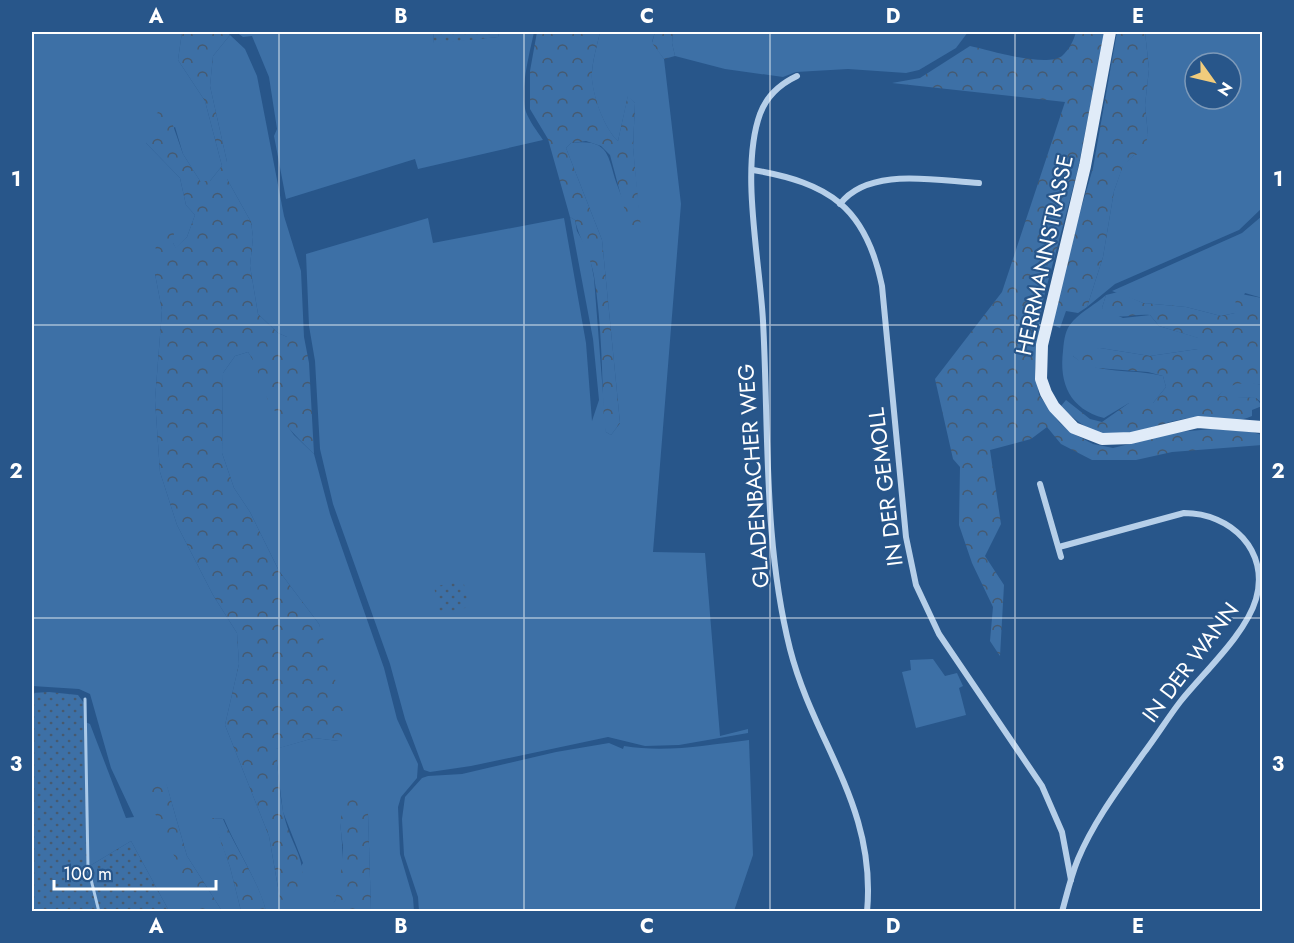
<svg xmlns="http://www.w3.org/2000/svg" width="1294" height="943" font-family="Jost,sans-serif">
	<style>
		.green { fill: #3d70a6; fill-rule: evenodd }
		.forest { fill: url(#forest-crowns) }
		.garden { fill: url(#garden-dots) }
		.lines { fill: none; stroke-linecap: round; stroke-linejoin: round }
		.stream { stroke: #abcae9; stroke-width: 3 }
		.street { stroke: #b6cfe9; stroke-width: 6 }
		.secondary { stroke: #e0ebf8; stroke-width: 12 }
		.grid { fill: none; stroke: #fff; stroke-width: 1.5; stroke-opacity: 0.55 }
		.labels { text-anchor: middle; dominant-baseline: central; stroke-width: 4.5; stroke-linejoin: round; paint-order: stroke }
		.street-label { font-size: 22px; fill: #fff; stroke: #28568a }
		.neatline { fill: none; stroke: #fff; stroke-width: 2 }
		.grid-label { font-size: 20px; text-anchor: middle; font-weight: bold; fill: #fff }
	</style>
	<defs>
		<pattern id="forest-crowns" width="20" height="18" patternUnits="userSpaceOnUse" patternTransform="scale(1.5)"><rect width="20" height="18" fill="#3d70a6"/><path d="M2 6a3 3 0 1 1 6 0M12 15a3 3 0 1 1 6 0" fill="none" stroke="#465a70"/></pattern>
		<pattern id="garden-dots" width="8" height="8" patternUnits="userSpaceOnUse" patternTransform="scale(1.5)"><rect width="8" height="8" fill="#3d70a6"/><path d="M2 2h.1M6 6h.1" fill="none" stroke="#465a70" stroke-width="1.8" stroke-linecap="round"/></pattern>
	</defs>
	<rect width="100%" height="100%" fill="#28568a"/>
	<!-- green -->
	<g class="green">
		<path d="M32 32H182L178 60 205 101 222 166 210 181H200L183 154 175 127 146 143 180 178 186 205 195 215 187 237 176 249 173 243 155 274 162 310 155 400 160 472 177 525 213 595 237 633 239 664 225 725 269 836 280 899 303 863 283 812 275 749 314 738 339 741 319 624 279 571 250 512 234 488 222 453 223 373 235 356 248 352 258 367 269 400 294 435 314 454 330 514 384 668 397 719 418 764 417 778 401 797 398 807 400 854 413 898 414 911H371L368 814 340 823C343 843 345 884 335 901 333 905 327 909 324 911H266C259 883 236 848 224 819L213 818 230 867 241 911H222L187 856 166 783 199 911H169L131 841 88 867 83 721 90 724 126 818 134 817 111 768 90 694 79 689 32 686Z"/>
		<path d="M236 32H434L433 43 498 37 499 32H534C530 52 519 92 526 112 530 122 537 131 543 140L418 169 415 159 286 199 274 136 277 129 269 77 252 36 243 37Z"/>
		<path d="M600 32H655L652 42 664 59 681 204 653 552 705 553 720 736 748 729V733L679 745 645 746 608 737 471 766 430 772 424 770 405 719 390 664 333 504 320 449 315 361 309 326 306 254 428 218 433 243 564 218 586 343 592 421 599 400 593 339 570 217 575 220 577 231 589 252 594 278 606 432 611 435 620 423 602 240 566 148 571 143C612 138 607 158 618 187 624 204 634 222 641 239L633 147 635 103 628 96 618 141C604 128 594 99 592 80 591 65 597 46 600 32Z"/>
		<polygon points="673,32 968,32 956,48 919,70 906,73 848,69 796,72 783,77 725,69 675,56 672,43"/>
		<path d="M1145 32H1262V208L1239 230 1115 284 1087 307 1103 257 1114 191 1123 165 1134 155 1148 135 1145 105 1149 69ZM1195 63H1231V99H1195Z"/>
		<polygon points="230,35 245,49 257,76 284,216 301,271 304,337 287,337 278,333 258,314 250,266 253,237 251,222 227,179 227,162 210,86 213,56"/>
		<polygon points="1262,216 1262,298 1245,293 1235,313 1221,316 1186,307 1143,303 1112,291 1242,233"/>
		<path d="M1106 295 1102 308 1123 318 1150 315 1159 326 1199 338 1198 349 1150 356 1100 348 1073 356C1097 376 1134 368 1163 376L1166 387 1153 403H1129L1104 418C1070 409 1059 384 1063 351 1064 340 1065 329 1073 321 1082 311 1096 304 1106 295Z"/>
		<polygon points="1243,381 1262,385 1262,403 1256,398 1217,397 1226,387"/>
		<polygon points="933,659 945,676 957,673 963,686 959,688 966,715 916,728 902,672 911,670 910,660"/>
		<path d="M749 740 753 855 734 911H419L418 897 404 855 402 819 405 797 422 778 428 776 462 774 556 752 609 743 623 749 624 746C666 753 707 745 749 740Z"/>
	</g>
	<!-- forest -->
	<g class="forest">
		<path d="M182 32H227L230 35 213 56 210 86 227 162V179L251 222 253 237 250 266 258 314 278 333 287 337H304L309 363 314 454C298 438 279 420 268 400 261 384 258 367 248 352L235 356 223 373 222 453 234 488 250 512 279 571 319 624 344 710 345 730 339 741 314 738 276 749C278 770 279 791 283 811 292 854 312 856 297 906L280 899 269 836 225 725 239 664 237 633 213 595 177 525 160 472 155 400 162 310 155 274 156 230 175 223 173 243 176 248 187 237 195 215 186 205 180 178 146 143 150 123 158 112 169 114 183 154 200 181H210L222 166 205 101 178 60Z"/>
		<path d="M537 32H600C597 46 591 65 592 79 594 98 604 128 618 141L628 95 635 103 633 147 642 239 636 241 629 226 610 155 601 146 586 141 571 143 566 148 602 240 620 423 611 435 606 432 604 424C602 375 602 325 594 276 590 253 579 239 575 220L570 217 548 139 530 109V71Z"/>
		<polygon points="655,32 673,32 672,43 675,56 664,59 652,43"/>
		<path d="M1076 32H1105L1077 173 1042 304 1035 369 1039 395 1059 422 1070 432 1093 444 1113 448 1178 432 1212 429 1252 432 1262 435V445L1172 452 1136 460H1092L1061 444 1047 427 1031 439 990 450 1001 524 985 556 1004 585 1000 656 990 641 993 607 972 563 959 525 960 467 953 459 935 379 1002 292 1065 102 892 83 920 78 970 46C989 50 1046 68 1062 56 1069 50 1074 40 1076 32Z"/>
		<polygon points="1117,32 1145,32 1149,69 1145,105 1148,135 1143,155 1134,155 1123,166 1114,191 1103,257 1087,307 1078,313 1066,311 1060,328 1051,324 1061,277 1093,168"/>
		<path d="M1118 292 1143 303 1186 307 1221 316 1235 313 1236 293 1262 298V385C1244 382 1231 381 1218 396L1256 398 1262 406 1252 410V416C1234 425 1217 415 1198 417 1139 422 1112 460 1061 406L1066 400 1090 419 1102 422 1129 403H1153L1166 387 1163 376 1148 372 1097 368 1084 365 1073 356 1075 349 1100 348 1150 356 1198 349V338L1159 326 1150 315C1131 313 1116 323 1102 308L1106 295Z"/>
		<polygon points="166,783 187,856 222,911 199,911 148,798 152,785"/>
		<polygon points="360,787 368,814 371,911 324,911 335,901 341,871 343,848 340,823 344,801"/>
		<path d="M212 818 223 819C235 847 260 884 266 911H241L230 867Z"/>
	</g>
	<!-- garden -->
	<g class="garden">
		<polygon points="434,32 499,32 498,37 433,44"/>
		<polygon points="463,580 469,607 440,614 434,587"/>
		<polygon points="49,692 78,695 84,703 88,867 131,841 169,911 35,911 32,901 32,693"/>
	</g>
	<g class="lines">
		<!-- stream -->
		<polyline class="stream" points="85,699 88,867 99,912"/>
		<!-- street -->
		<g class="street">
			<path d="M797 76C780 84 767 95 760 114 740 169 760 262 763 321 769 431 763 541 790 649 814 743 877 806 867 912"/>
			<path d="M753 170C829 183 866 207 882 286L906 537 916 585 939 634 1042 786 1062 832 1071 880"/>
			<path d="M840 204C869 166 937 181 979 183"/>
			<polyline points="1040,484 1061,557"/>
			<path d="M1059 547 1184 513C1231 513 1270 551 1256 599 1246 634 1203 673 1180 702 1167 719 1156 737 1143 754 1119 788 1094 821 1078 859 1071 876 1067 894 1062 912"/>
		</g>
		<!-- secondary -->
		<polyline class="secondary" points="1110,32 1085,166 1042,345 1041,379 1046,393 1054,407 1074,428 1102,439 1131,438 1198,422 1262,427"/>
	</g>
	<!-- grid -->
	<path class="grid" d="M279 32V912M524 32V912M770 32V912M1015 32V912M32 325H1262M32 618H1262"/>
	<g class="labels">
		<!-- street labels -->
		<g class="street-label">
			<text transform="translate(1044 255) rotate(-78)">HERRMANNSTRASSE</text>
			<text transform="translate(753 476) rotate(-94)">GLADENBACHER WEG</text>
			<text transform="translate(885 487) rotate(-97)">IN DER GEMOLL</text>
			<text transform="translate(1190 662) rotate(-53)">IN DER WANN</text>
		</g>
	</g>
	<!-- border -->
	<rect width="1294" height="943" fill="none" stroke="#28568a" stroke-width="66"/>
	<!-- north arrow -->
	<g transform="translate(1213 81) rotate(124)"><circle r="28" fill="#28568a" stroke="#7e9ab9" stroke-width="1.5"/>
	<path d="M0-4.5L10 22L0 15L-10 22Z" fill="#f1cc7c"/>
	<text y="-9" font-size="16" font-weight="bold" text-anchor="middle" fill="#ffffff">N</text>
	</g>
	<!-- scale -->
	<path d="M54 880v9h162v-9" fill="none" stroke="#ffffff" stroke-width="3"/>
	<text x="63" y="880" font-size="18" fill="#ffffff" stroke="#28568a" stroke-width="4.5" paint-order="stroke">100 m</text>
	<rect x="33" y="33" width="1228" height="877" class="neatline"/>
	<g class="grid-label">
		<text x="156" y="23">A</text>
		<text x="401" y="23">B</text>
		<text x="647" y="23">C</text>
		<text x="893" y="23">D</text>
		<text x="1138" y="23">E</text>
		<text x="16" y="186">1</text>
		<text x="1278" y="186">1</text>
		<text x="16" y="478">2</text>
		<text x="1278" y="478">2</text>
		<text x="16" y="771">3</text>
		<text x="1278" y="771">3</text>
		<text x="156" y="933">A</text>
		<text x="401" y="933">B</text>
		<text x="647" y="933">C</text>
		<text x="893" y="933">D</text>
		<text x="1138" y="933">E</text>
	</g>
</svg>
